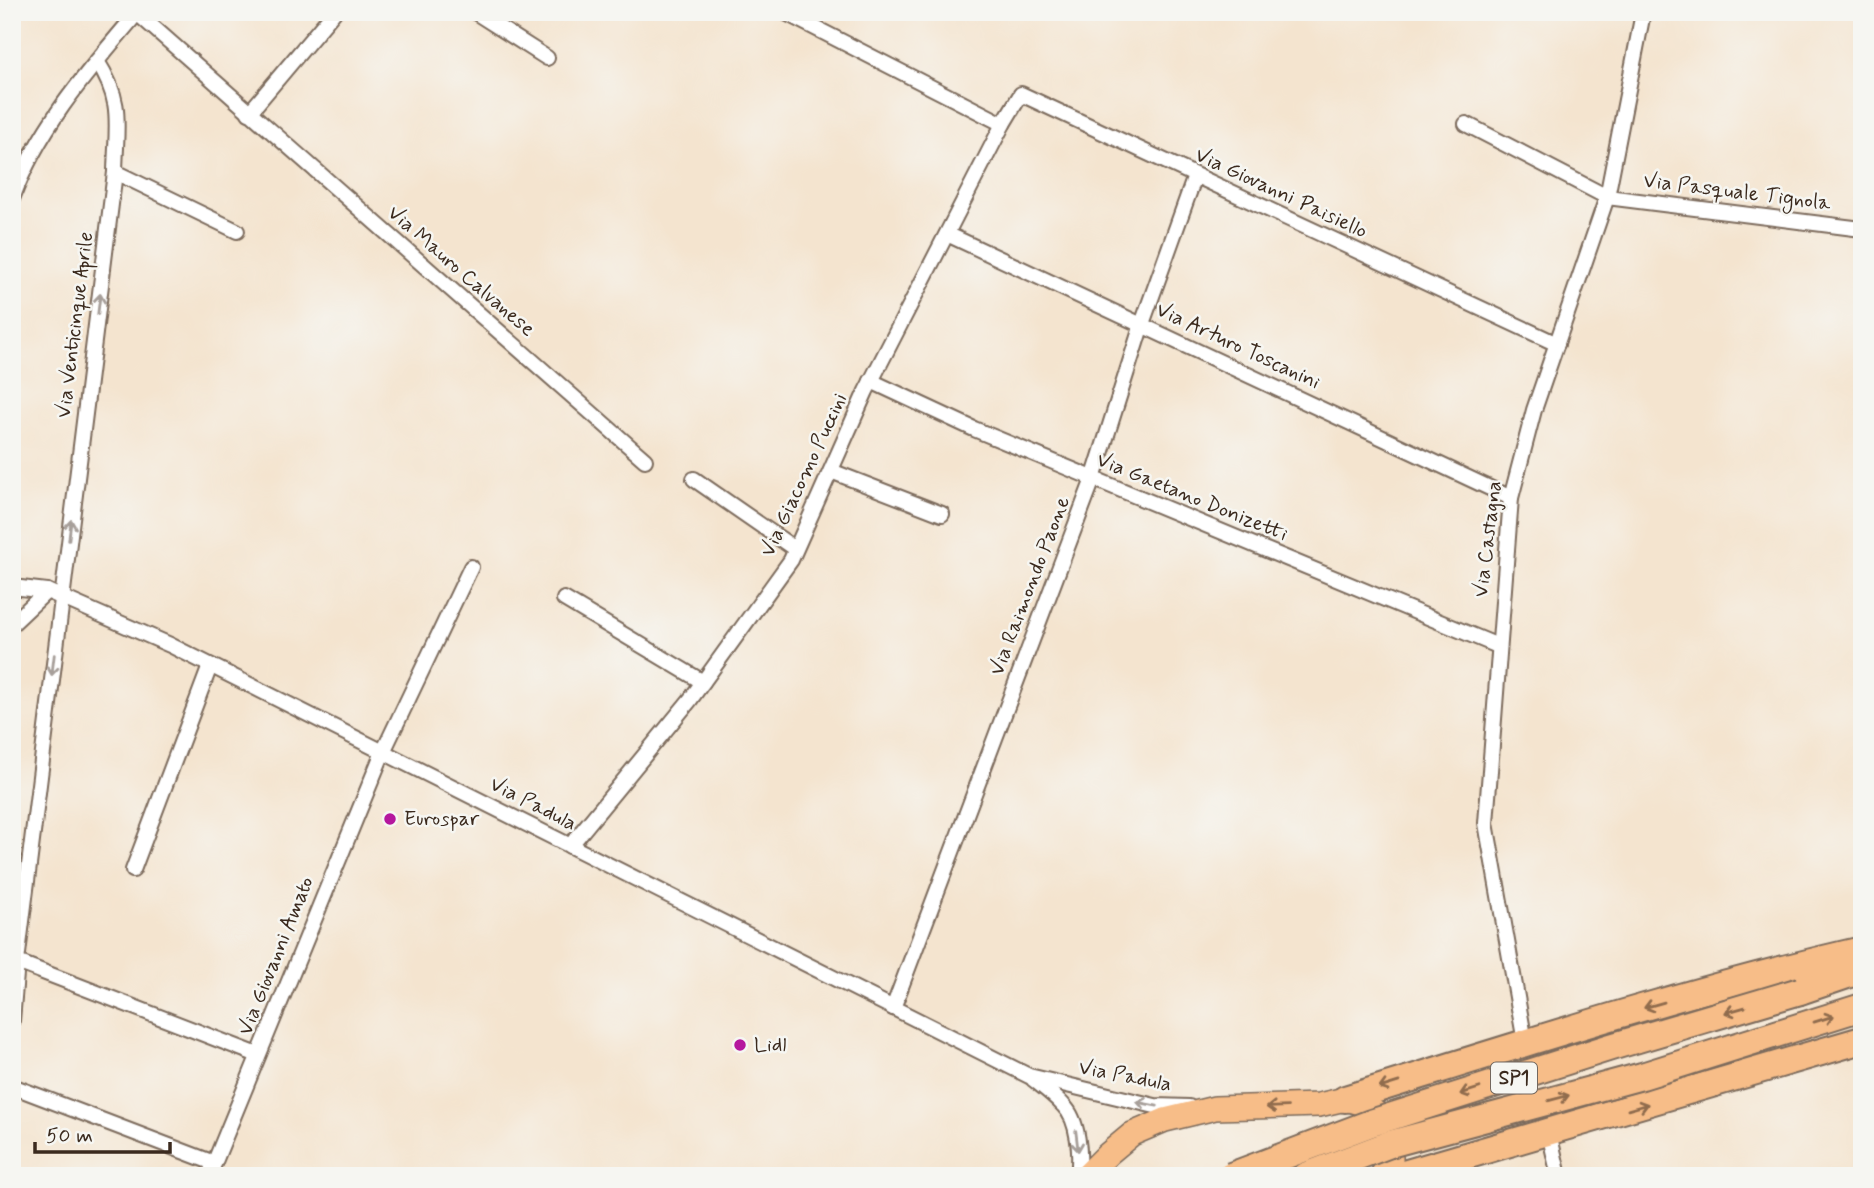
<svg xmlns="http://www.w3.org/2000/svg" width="1874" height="1188" font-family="Mynerve,sans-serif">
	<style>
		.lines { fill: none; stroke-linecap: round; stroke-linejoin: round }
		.street-casing { stroke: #7c6b5c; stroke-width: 18 }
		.primary-casing { stroke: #7c6b5c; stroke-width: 26 }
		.highway-casing { stroke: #7c6b5c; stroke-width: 30 }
		.street { stroke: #fff; stroke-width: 14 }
		.primary { stroke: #f7bd88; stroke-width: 23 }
		.highway { stroke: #f7bd88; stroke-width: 26 }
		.highway-bridge-casing { stroke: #7c6b5c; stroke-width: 30; stroke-linecap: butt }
		.highway-bridge { stroke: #f7bd88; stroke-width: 26 }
		.oneway { stroke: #a79f9a }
		.oneway2 { stroke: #906c4e }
		.poi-dot { fill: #b5179e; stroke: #f6f6f2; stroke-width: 2.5 }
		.labels { text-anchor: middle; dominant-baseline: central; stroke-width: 5; stroke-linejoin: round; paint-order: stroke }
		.shield { fill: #f6f6f2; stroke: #73675e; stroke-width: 2 }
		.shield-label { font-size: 19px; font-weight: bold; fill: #3b2a1e }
		.street-label { font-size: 21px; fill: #3b2a1e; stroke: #f6f6f2 }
		.poi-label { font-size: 21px; fill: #3b2a1e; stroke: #f6f6f2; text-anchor: start }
	</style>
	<rect width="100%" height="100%" fill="#f6f6f2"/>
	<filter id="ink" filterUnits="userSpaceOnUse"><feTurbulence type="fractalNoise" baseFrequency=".0143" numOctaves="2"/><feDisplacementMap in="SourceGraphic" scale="14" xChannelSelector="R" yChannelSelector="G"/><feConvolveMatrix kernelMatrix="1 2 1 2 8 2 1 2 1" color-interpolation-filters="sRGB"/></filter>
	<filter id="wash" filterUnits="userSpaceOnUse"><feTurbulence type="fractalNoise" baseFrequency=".00686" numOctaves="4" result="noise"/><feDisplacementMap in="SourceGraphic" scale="28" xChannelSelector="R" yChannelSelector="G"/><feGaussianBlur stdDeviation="1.57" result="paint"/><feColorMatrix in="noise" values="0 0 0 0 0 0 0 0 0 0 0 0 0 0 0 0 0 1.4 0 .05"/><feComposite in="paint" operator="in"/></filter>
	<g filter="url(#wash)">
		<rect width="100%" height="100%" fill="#f4e4cf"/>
	</g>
	<g filter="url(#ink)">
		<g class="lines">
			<defs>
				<g id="street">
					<polyline points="475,12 547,58"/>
					<polyline points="784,12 1003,124"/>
					<polyline points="137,13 645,460"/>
					<polyline points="249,113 334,12"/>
					<polyline points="1466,124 1607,197 1862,229"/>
					<polyline points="115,172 237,231"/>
					<path d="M12 199C39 126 88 71 138 12"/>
					<polyline points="947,234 1511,498"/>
					<polyline points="871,381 974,429 1498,646"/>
					<polyline points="831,471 942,514"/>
					<polyline points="694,479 795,549"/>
					<polyline points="12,587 47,591 170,645 1029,1076 1155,1106 1189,1107"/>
					<polyline points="564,599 703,682"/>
					<polyline points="12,624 47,591"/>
					<polyline points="570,846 690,700 791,560 866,391 1003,124 1021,94 1557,344"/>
					<polyline points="133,870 210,666"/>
					<polyline points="12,960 258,1055"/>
					<polyline points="893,1008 1093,479 1142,324 1195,176"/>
					<path d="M12 1021 17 962 115 172C116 124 124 103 97 61"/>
					<polyline points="1525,1042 1486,823 1511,498 1534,410 1607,197 1642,18 1641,12"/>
					<path d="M1033 1079C1043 1087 1054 1095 1063 1105 1079 1120 1081 1155 1078 1176"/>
					<polyline points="12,1086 214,1163"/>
					<polyline points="1549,1133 1559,1176"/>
					<polyline points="209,1176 383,752 471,567"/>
				</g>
				<polyline id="primary" points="1086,1176 1108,1154 1132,1134 1165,1120 1215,1108 1319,1105 1345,1099 1363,1104 1379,1115 1391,1139 1391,1164 1381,1176"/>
				<g id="highway">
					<polyline points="1800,991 1862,970"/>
					<path d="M1345 1099C1516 1046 1687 990 1862 950"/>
					<polyline points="1397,1176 1862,1040"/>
				</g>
			</defs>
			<!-- street casing -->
			<use href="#street" class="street-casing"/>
			<!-- primary casing -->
			<use href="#primary" class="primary-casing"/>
			<!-- highway casing -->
			<use href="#highway" class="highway-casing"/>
			<!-- street -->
			<use href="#street" class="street"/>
			<!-- primary -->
			<use href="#primary" class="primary"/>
			<!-- highway -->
			<use href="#highway" class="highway"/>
			<defs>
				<g id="highway-bridge">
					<polyline points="1231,1176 1371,1123 1611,1047 1800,991"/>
					<polyline points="1306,1176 1390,1144 1642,1076 1862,1007"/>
				</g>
			</defs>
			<!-- highway-bridge casing -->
			<use href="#highway-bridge" class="highway-bridge-casing"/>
			<!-- highway-bridge -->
			<use href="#highway-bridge" class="highway-bridge"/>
		</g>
		<!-- one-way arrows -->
		<defs><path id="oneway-shaft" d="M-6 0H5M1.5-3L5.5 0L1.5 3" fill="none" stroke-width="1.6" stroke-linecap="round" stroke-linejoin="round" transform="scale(1.75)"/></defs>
		<g class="oneway">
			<use href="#oneway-shaft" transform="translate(99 304) rotate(-83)"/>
			<use href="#oneway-shaft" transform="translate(70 530) rotate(-83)"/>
			<use href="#oneway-shaft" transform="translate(53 665) rotate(97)"/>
			<use href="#oneway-shaft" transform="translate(1147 1104) rotate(-169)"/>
			<use href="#oneway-shaft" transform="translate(1077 1141) rotate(83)"/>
		</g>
		<g class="oneway2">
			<use href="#oneway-shaft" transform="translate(1654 1005) rotate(164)"/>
			<use href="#oneway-shaft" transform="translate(1735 1010) rotate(164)"/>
			<use href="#oneway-shaft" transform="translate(1824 1019) rotate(-17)"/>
			<use href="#oneway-shaft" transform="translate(1389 1085) rotate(163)"/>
			<use href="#oneway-shaft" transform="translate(1470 1091) rotate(162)"/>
			<use href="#oneway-shaft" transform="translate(1559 1098) rotate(-15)"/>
			<use href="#oneway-shaft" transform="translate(1277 1107) rotate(178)"/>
			<use href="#oneway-shaft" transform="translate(1638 1107) rotate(-16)"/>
		</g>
	</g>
	<!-- markers -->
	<g class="poi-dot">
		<circle cx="390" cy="819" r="7"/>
		<circle cx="740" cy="1045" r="7"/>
	</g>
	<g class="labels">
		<!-- shield labels -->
		<rect class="shield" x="1491" y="1062.5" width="46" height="31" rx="5"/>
		<g class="shield-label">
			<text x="1514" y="1078">SP1</text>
		</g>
		<!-- street labels -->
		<g class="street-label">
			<text transform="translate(1737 192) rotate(7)">Via Pasquale Tignola</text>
			<text transform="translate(1281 193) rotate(25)">Via Giovanni Paisiello</text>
			<text transform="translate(461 271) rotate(41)">Via Mauro Calvanese</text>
			<text transform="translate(75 325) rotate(-83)">Via Venticinque Aprile</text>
			<text transform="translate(1238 346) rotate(25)">Via Arturo Toscanini</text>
			<text transform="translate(804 475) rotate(-65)">Via Giacomo Puccini</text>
			<text transform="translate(1192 497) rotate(22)">Via Gaetano Donizetti</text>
			<text transform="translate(1488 539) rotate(-83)">Via Castagna</text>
			<text transform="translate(1030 586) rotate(-69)">Via Raimondo Paone</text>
			<text transform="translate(533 804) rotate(27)">Via Padula</text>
			<text transform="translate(276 956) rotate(-68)">Via Giovanni Amato</text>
			<text transform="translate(1125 1076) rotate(11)">Via Padula</text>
		</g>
		<!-- poi labels -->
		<g class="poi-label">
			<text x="404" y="819">Eurospar</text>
			<text x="754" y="1045">Lidl</text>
		</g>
	</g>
	<!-- margin -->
	<rect width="1874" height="1188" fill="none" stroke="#f6f6f2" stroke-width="42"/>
	<!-- scale -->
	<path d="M35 1142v10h135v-10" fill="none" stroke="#3b2a1e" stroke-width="3.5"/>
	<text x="46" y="1142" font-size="21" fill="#3b2a1e" stroke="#f6f6f2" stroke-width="5" paint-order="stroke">50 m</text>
</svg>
